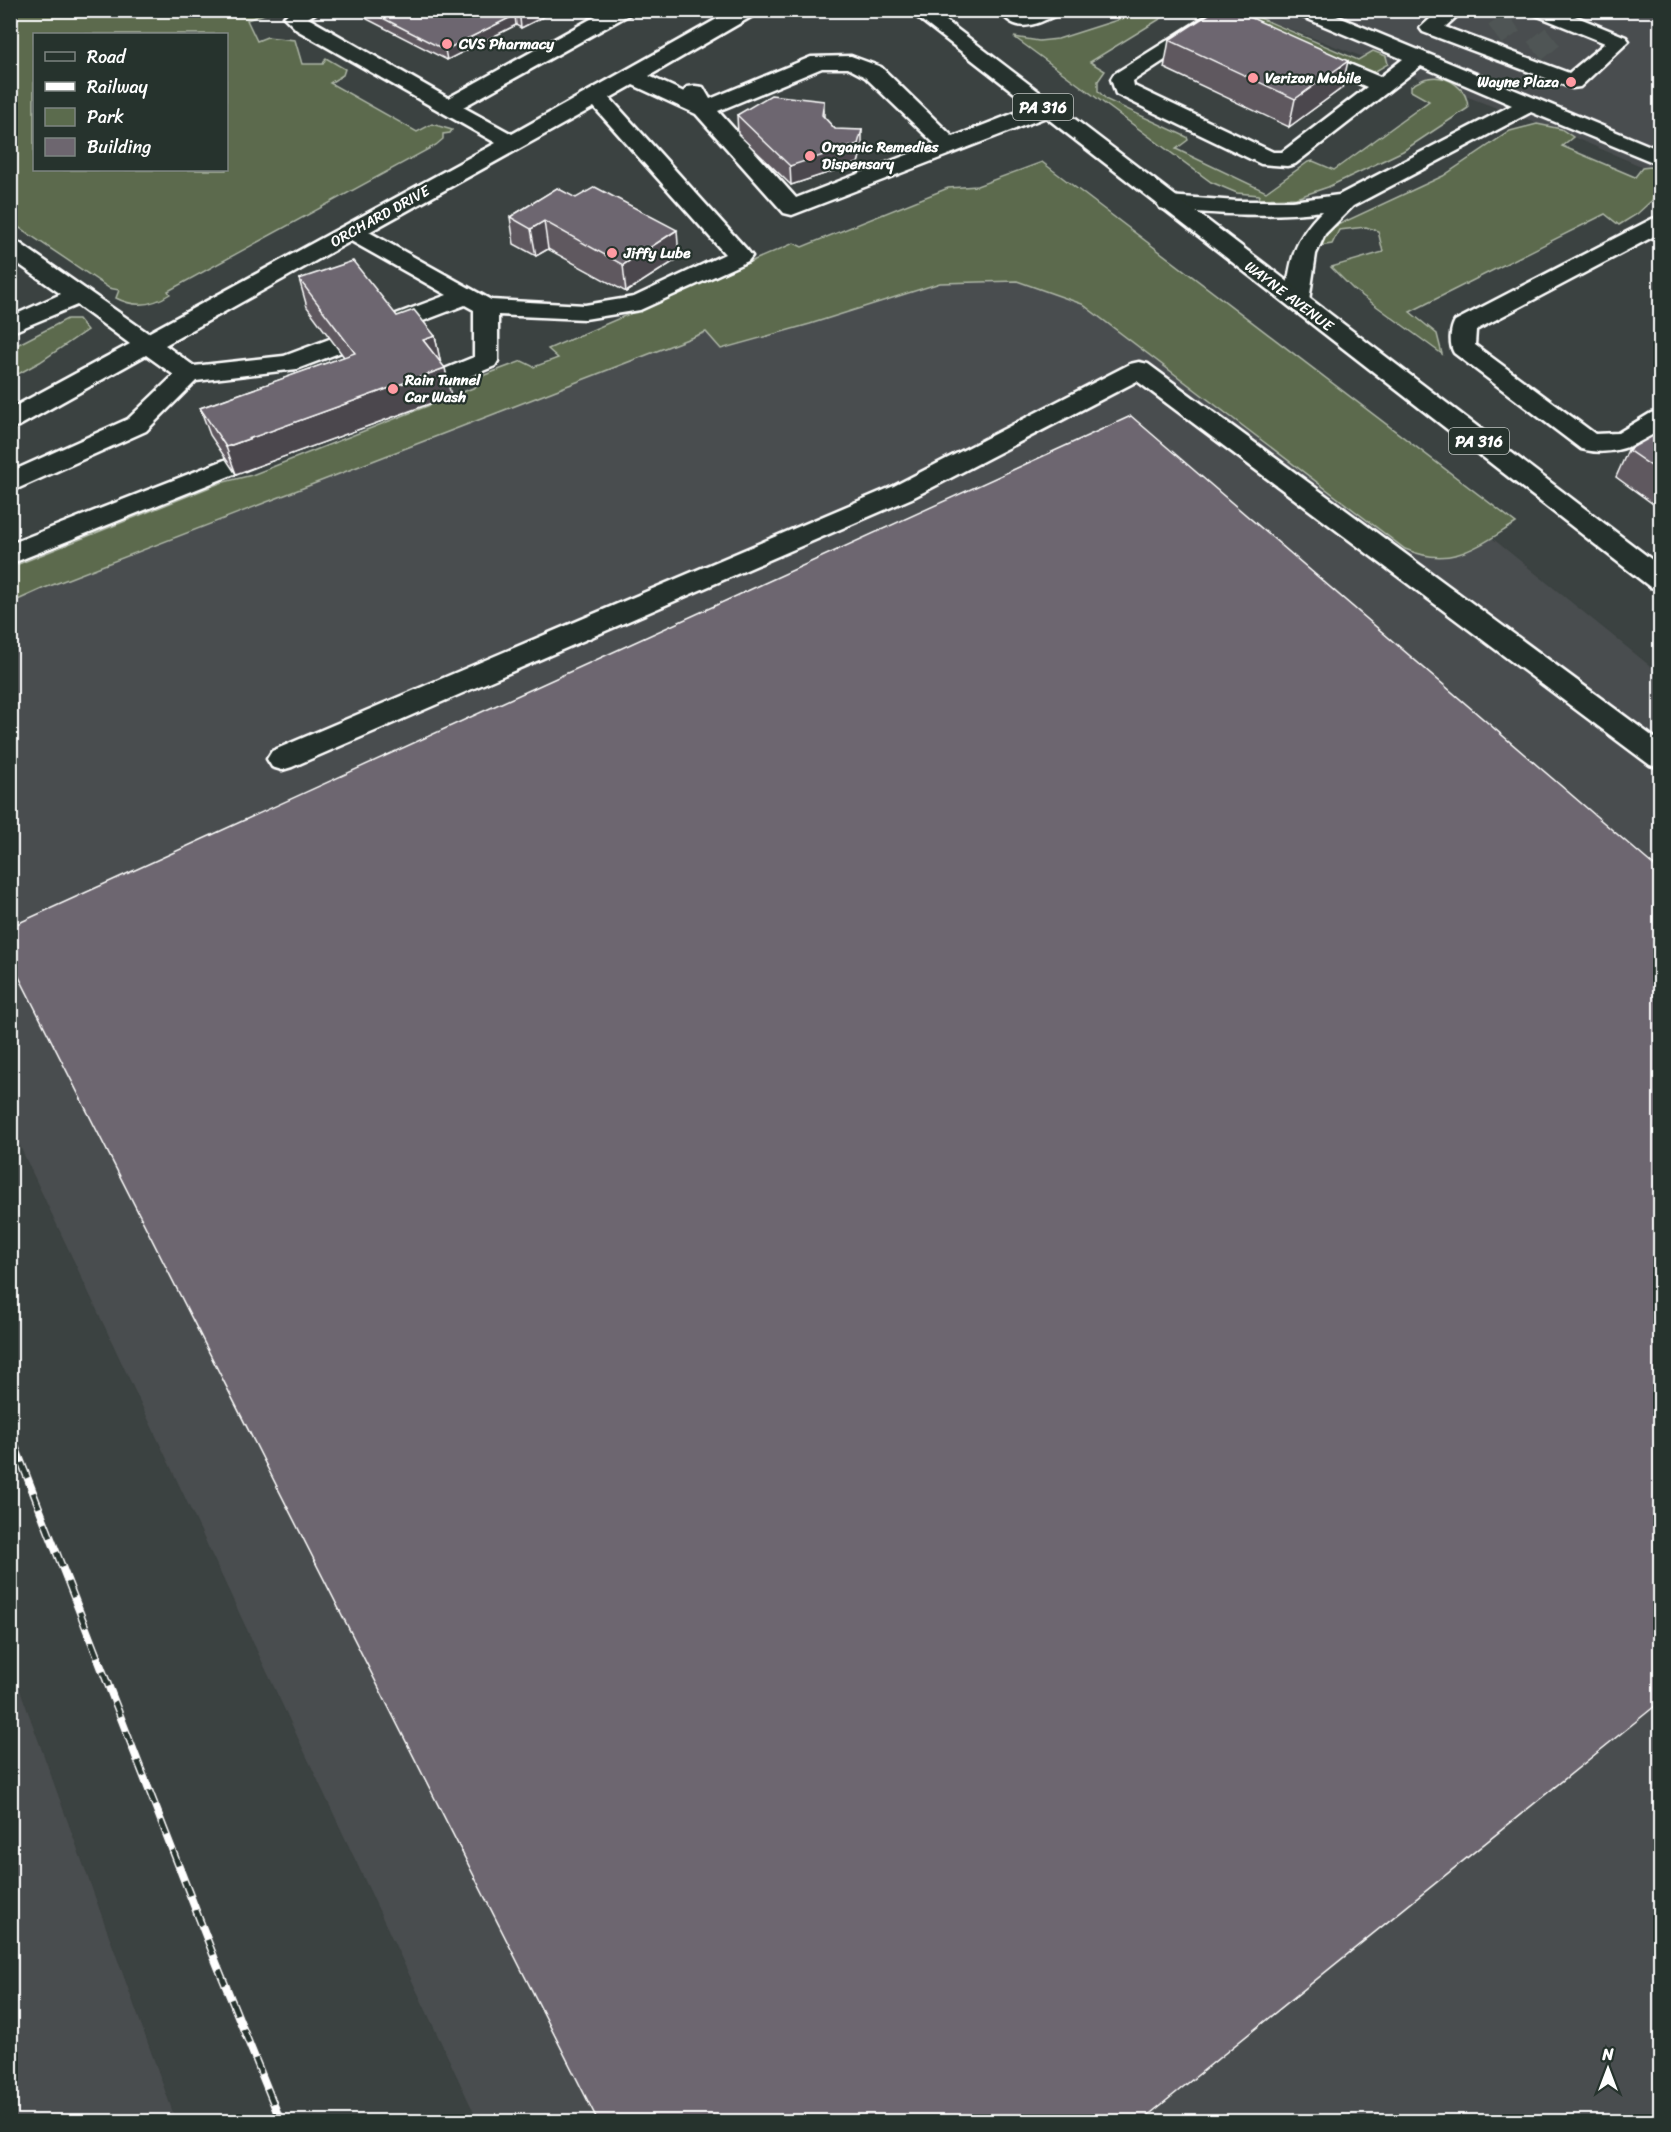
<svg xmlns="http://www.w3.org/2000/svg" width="1671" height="2132" font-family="Sriracha,sans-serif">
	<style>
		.built { fill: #4a4d4f }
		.green { fill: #5b6b4d; stroke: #adb5a6; stroke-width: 1.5; fill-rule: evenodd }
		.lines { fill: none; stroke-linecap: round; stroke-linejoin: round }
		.minor-tunnel { stroke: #4f5554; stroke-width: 23; stroke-dasharray: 23 12; stroke-linecap: butt }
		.minor-casing { stroke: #fff; stroke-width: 5 }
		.major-casing { stroke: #fff; stroke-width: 5 }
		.minor { fill: #26332d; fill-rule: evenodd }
		.major { fill: #26332d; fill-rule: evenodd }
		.rail-casing { stroke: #fff; stroke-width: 8 }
		.rail { stroke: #26332d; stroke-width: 5; stroke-dasharray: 16; stroke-linecap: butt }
		.wall { fill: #5e585f; stroke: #fff; stroke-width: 1.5 }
		.shaded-wall { fill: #4c474e; stroke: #fff; stroke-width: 1.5 }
		.building { fill: #6d666f; stroke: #fff; stroke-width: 1.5 }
		.poi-dot { fill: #ff9aa2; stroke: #26332d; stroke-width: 2 }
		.labels { text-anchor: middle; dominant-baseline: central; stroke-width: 4.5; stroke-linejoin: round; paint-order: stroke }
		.far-poi-label { font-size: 15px; font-weight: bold; fill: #fff; stroke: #26332d; text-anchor: start }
		.far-street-label { font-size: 15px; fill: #fff; stroke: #26332d }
		.shield { fill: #26332d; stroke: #bec2c0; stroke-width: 1.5 }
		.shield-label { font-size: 16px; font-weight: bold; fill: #fff }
	</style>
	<rect width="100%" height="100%" fill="#3b4241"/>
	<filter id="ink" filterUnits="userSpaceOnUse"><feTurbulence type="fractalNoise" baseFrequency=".0167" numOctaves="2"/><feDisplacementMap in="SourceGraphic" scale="12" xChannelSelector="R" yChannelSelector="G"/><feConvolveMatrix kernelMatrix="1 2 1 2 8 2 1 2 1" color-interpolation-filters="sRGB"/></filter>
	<g filter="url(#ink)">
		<!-- built -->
		<g class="built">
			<polygon points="1243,11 1660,11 1660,174 1573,137"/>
			<polygon points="1044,176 1660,674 1660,2121 478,2121 11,1127 10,573"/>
			<polygon points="10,1665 11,1665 176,2121 11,2121"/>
		</g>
		<!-- green -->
		<g class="green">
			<path d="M10 11H273L247 20 257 41 267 37 295 40 302 64H323L326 58 345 69 343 75 330 83 417 132 432 124 452 130 450 133 443 134V139L436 145 168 291 170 294C152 306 135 308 116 298L119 290 109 288 11 222ZM34 34H226V170H34Z"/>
			<path d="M1138 11H1173L1090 62 1105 71 1098 81V91L1107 100 1187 137 1188 140 1176 149 1266 192 1308 162 1313 161 1334 170 1429 101 1411 91V86C1416 83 1422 79 1428 78 1448 74 1468 89 1468 108L1403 151 1328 187 1296 198 1258 199 1259 195 1237 193 1211 182 1014 37 1039 41 1058 39 1130 16Z"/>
			<polygon points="1253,11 1270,11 1260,18 1358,60 1373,51 1386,56 1388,64 1374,72 1365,71 1245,16"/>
			<polygon points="1537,124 1561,129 1573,137 1562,146 1635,177 1642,168 1650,167 1660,173 1660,193 1637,214 1619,225 1605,214 1410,312 1437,334 1442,354 1353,289 1331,267 1383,252 1378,231 1366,227 1339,230 1332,244 1319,246 1331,228 1443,176 1510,131"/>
			<path d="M1042 162 1516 523C1476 547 1452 569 1405 549L1082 304 1017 281 940 283 810 324 721 349 706 332 42 589 11 603V567L220 483 252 475 478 386 474 379 522 361 534 367 558 358 548 349 794 243 802 247 948 188 977 186Z"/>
			<polygon points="67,319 78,319 87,330 40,362 11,378 11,372 18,368 11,359 11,348"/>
		</g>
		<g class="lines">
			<!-- minor-tunnel -->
			<g class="minor-tunnel">
				<polyline points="1495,35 1519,18"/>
				<polyline points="1535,51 1557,33"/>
			</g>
			<defs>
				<g id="minor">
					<path d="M292 10H320L308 18 448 98 607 10H633L630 14 463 107 512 134 733 10H759L756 14 649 76 684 92 687 87 695 86 703 87 710 99 811 57 851 56 881 67 953 137 1038 104 1046 102 1054 104 1057 109 1054 114 792 215 784 213 696 114 633 85 610 98 748 251 752 256 748 261 640 310 585 319 498 315V361L495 366 407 402 398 400 394 394 398 388 474 357V310L465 305 297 369 196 381 146 431 10 492V472L128 419 174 375 146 355 19 426 10 428V409L130 344 77 305 10 333V317L61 294 10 258V240L18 242 148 333 496 143 297 30 284 17ZM822 68H848L865 77 935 144 796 198 718 111ZM594 107 725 254 634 297 585 305 491 300 369 232ZM351 241 447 295 284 356 194 366 165 345Z"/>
					<path d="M999 10H1023L1026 13 1032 10H1062L1059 14C1036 24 1017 36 999 10Z"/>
					<path d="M1216 10H1241L1133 81 1134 86 1273 152H1282L1367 87 1297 56 1293 52 1297 48 1304 46 1311 48 1380 77 1403 59 1296 14 1293 10H1322L1660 150V165L1531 112 1353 206 1325 234 1316 254 1309 301 1305 306 1297 308 1289 306 1285 301C1291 260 1292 241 1322 211 1271 218 1220 214 1168 210L1160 208 1157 203 1160 198 1168 196 1237 201H1292L1339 195 1512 105 1421 66 1295 164 1287 166 1261 164 1116 94 1111 79 1114 74Z"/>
					<polygon points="1440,10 1464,10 1445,27 1569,73 1605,43 1533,14 1530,10 1560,10 1626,37 1629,41 1580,87 1572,88 1423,32 1420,28"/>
					<path d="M1660 217V233L1476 330 1475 345 1595 434 1618 433 1651 413 1660 411V430C1635 446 1612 457 1581 449L1454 353C1449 345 1450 329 1455 321L1652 219Z"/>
					<polygon points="1139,362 1148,364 1660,742 1660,768 1650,765 1137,381 912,498 292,767 282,770 272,767 267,759 272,751 894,486 1130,364"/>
					<polygon points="273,441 282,443 286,449 282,455 10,564 10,544"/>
				</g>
				<polygon id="major" points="908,10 932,10 1660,566 1660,589 1650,587"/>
			</defs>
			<!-- minor casing -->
			<use href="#minor" class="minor-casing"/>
			<!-- major casing -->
			<use href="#major" class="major-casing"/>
			<!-- minor -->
			<use href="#minor" class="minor"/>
			<!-- major -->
			<use href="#major" class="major"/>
			<defs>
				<polyline id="rail" points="10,1433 216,1962 281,2122"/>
			</defs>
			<!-- rail casing -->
			<use href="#rail" class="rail-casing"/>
			<!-- rail -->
			<use href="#rail" class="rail"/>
		</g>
		<!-- wall -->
		<g class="wall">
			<polygon points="366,10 557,10 521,28 516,25 447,60 367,19"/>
			<polygon points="1169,40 1342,88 1289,127 1164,68"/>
			<polygon points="824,101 824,117 835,129 862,149 858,163 791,185 738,134 737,115"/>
			<polygon points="557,188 679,258 626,292 548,249 536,256 514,244 510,217"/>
			<polygon points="299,279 397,316 435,336 440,362 451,396 236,474 210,435 200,408 344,357 307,307"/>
			<polygon points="1660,432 1660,509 1616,477 1628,450"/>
		</g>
		<!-- shaded-wall -->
		<g class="shaded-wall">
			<polygon points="536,10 557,10 521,28 520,18"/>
			<polygon points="515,15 516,25 447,60 445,50"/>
			<polygon points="1348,61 1342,88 1289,127 1295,99"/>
			<polygon points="862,130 862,149 858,163 791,185 790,166"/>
			<polygon points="544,221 548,249 536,256 531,229"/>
			<polygon points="677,230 679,258 626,292 623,265"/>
			<polygon points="435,336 441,364 423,340"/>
			<polygon points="445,368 451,396 236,474 226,447"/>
		</g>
		<!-- building -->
		<g class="building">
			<polygon points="367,10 536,10 520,18 515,15 445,50"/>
			<polygon points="1215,10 1234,10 1348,61 1295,99 1169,40"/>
			<polygon points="771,95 824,101 822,115 835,129 862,130 858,144 790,166 737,115"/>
			<polygon points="595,187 677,230 623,265 544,221 531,229 510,217 557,188 576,198"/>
			<polygon points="353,261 397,316 414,310 435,336 423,340 445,368 226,447 200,408 355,353 299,279"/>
			<polygon points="1131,416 1660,871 1660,1702 1141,2121 598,2121 10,959 10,927"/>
			<polygon points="1660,432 1660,472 1628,450"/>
		</g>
	</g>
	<!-- markers -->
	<g class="poi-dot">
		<circle cx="447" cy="44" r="6"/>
		<circle cx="1253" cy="78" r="6"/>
		<circle cx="1571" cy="82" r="6"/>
		<circle cx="810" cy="156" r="6"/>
		<circle cx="612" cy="253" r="6"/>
		<circle cx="393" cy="389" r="6"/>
	</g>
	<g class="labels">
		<!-- far-poi labels -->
		<g class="far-poi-label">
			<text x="459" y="44">CVS Pharmacy</text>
			<text x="1265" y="78">Verizon Mobile</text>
			<text x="1559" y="82" text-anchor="end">Wayne Plaza</text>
			<text x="822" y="147">Organic Remedies<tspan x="822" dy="17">Dispensary</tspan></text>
			<text x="624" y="253">Jiffy Lube</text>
			<text x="405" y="380">Rain Tunnel<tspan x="405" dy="17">Car Wash</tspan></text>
		</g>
		<!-- far-street labels -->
		<g class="far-street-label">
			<text transform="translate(380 216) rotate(-29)">ORCHARD DRIVE</text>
			<text transform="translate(1289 296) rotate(37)">WAYNE AVENUE</text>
		</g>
		<!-- shield labels -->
		<g class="shield">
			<rect x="1013" y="94" width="60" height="26" rx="4.5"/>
			<rect x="1449" y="428" width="60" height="26" rx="4.5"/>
		</g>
		<g class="shield-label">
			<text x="1043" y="107">PA 316</text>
			<text x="1479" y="441">PA 316</text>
		</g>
	</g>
	<!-- margin -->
	<rect width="1671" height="2132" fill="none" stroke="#26332d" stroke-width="36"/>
	<rect x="18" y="18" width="1635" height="2096" fill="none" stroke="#fff" stroke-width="2" filter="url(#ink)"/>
	<!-- legend -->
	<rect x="33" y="33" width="195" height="138" fill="#26332d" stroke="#7d8581" stroke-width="1.5"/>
	<rect x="45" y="52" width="30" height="9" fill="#26332d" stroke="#7d8581" stroke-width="1.5"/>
	<text x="87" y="63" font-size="18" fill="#ffffff">Road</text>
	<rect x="45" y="82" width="30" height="9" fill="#ffffff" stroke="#7d8581" stroke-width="1.5"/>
	<text x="87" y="93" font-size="18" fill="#ffffff">Railway</text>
	<rect x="45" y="108" width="30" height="18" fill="#5b6b4d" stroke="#7d8581" stroke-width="1.5"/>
	<text x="87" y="123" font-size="18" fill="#ffffff">Park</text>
	<rect x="45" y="138" width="30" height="18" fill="#6d666f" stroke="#7d8581" stroke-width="1.5"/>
	<text x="87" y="153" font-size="18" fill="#ffffff">Building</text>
	<!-- north arrow -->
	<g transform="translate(1608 2069)" stroke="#26332d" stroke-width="4.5" paint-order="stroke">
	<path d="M0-4.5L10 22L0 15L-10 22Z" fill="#ffffff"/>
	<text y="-9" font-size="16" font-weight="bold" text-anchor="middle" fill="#ffffff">N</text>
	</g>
</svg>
